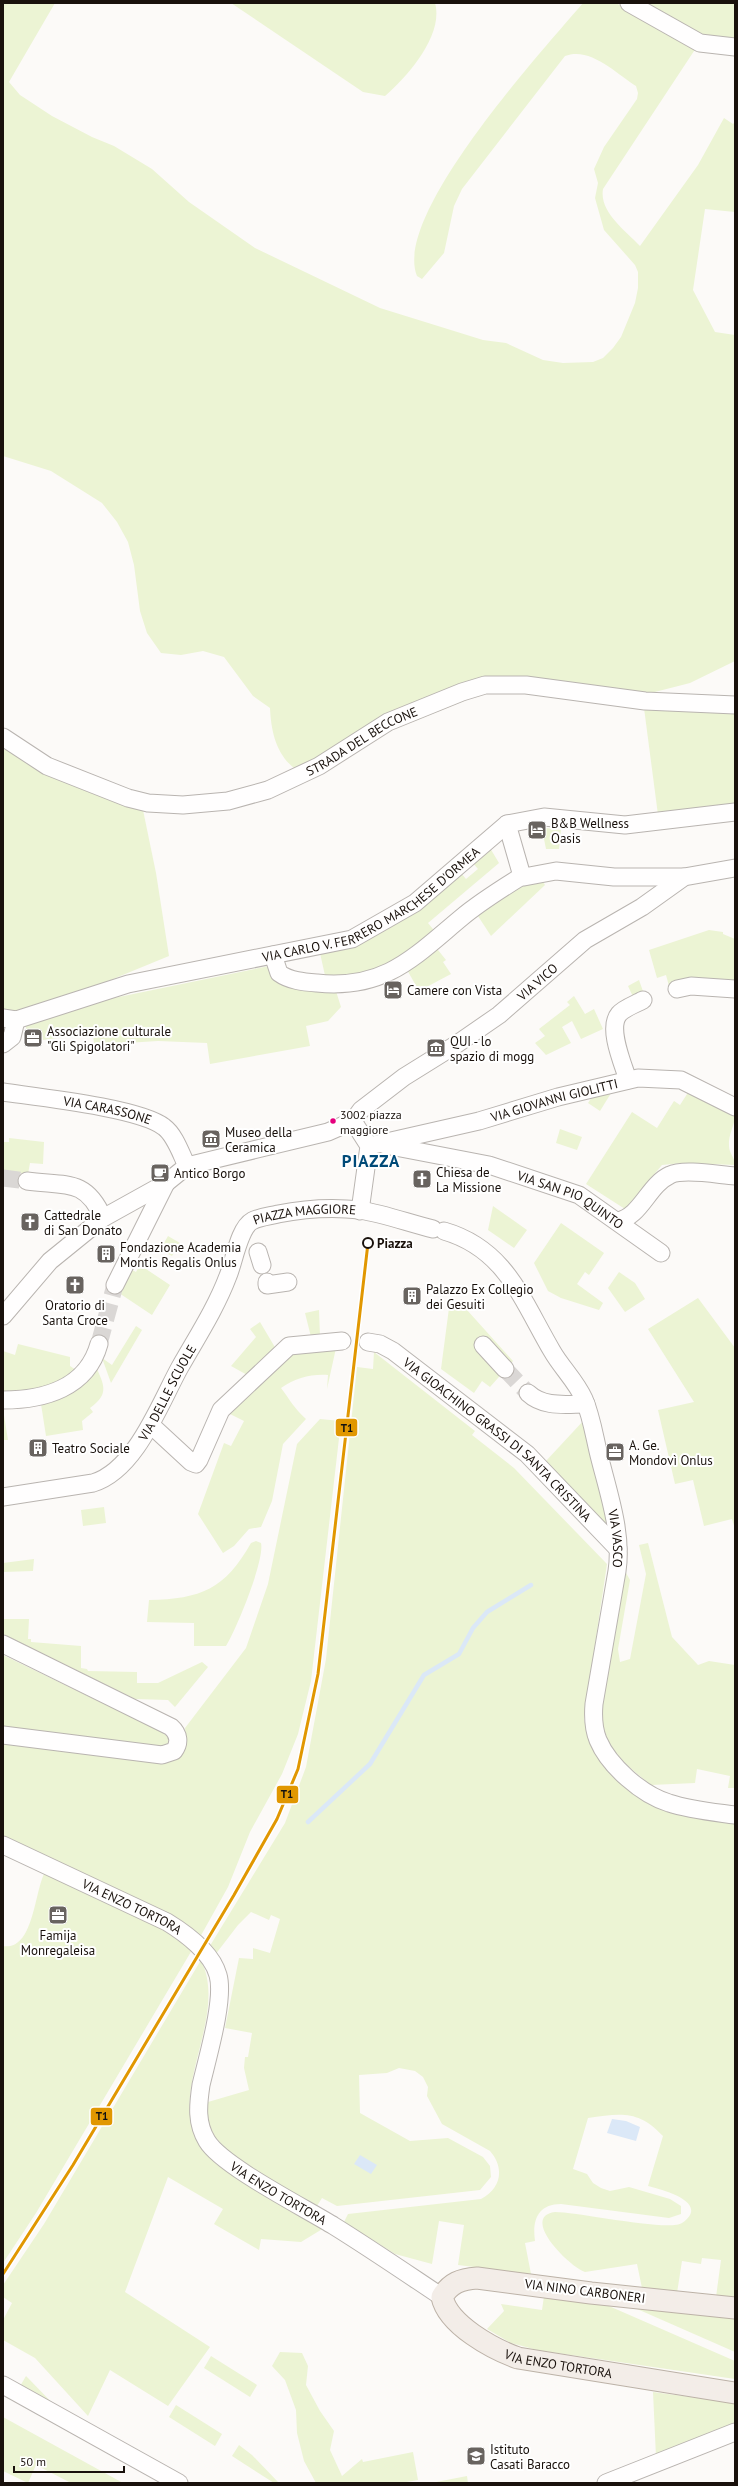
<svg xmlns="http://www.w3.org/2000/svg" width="738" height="2486" font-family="'PT Sans',sans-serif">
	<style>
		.green { fill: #ecf4d4 }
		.water { fill: #dbe8f7 }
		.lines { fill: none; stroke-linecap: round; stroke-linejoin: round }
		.stream { stroke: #dbe8f7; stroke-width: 4.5 }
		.minor-tunnel { stroke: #dad7d5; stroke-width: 17; stroke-dasharray: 17 8; stroke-linecap: butt }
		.minor-casing { stroke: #b9b4b0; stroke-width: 19 }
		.major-casing { stroke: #bcb2a7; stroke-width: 23 }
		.minor { stroke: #fffefe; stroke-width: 17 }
		.major { stroke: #f3ede8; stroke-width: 21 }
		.tram-1-casing { stroke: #fff; stroke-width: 6 }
		.tram-1 { stroke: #e19701; stroke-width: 3 }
		.bus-dot { fill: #e5007d; stroke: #fff; stroke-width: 1.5 }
		.stop-dot { fill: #fff; stroke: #19110c; stroke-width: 2 }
		.labels { text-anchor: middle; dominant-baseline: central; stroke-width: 4; stroke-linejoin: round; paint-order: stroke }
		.bus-label { font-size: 12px; fill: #19110c; stroke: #fff; text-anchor: start }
		.street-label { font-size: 13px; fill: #19110c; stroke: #fff }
		.poi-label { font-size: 13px; fill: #19110c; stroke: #fff; text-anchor: start }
		.stop-label { font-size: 13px; font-weight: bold; fill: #19110c; stroke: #fff; text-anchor: start }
		.district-label { font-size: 17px; font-weight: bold; letter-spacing: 1px; fill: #004a78; stroke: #fff }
		.line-badge { stroke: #fff; stroke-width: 1.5 }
		.pale-badge-label { font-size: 11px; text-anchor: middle; font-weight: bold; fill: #111 }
	</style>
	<rect width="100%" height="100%" fill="#fcfaf8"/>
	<!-- green -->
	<g class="green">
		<path d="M3 3H55L9 82 20 95 52 116 92 137 114 146 152 169 189 202 255 248 380 308 483 340 506 343 543 360 563 363 593 362 603 358 613 348 621 337 635 303 638 288V272L635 265 604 230 595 198 598 183 594 169 604 147 637 99 638 93 636 86C617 74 590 46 565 56L462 189 454 206 444 253 422 279 417 276C392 215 543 50 583 3H616L696 48 603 189C599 212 625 230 640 246L698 165 724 118 733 124 735 122V212L705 209 693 290 715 332 735 335V661L690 683 647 694 521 678 295 769C276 754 271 731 270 708L253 696 224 657 203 651 181 655 161 653 147 633 140 611 134 565 128 542 117 522 102 503 51 471 3 456Z"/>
		<path d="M231 3H435C444 35 408 76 385 96L363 92Z"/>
		<polygon points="640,3 735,3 735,43 700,40"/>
		<polygon points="644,708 735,713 735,805 658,815"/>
		<polygon points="6,749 143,810 156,873 169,956 96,986 13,1014 3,1012 3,750"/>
		<polygon points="546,828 561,830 559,849 546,849 542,829"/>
		<path d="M490 848 499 863 428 923 437 934 367 978 326 980 320 953C332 950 345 949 356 945 396 929 428 900 461 873L466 879 478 869 473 863Z"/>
		<polygon points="540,877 545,885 491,936 476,913 495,899"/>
		<polygon points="709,930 723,932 723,934 735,939 735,985 690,982 669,986 666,975 657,978 649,950"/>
		<polygon points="434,945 446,960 443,962 451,974 419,991 406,968"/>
		<polygon points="269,966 272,978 335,988 341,1007 328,1021 306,1026 310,1046 210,1064 207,1043 158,1041 94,1045 93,1033 43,1040 41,1029 28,1035 25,1024 109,999"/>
		<polygon points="639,980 644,994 634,999 628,986"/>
		<polygon points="574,996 585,1014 594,1009 603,1029 581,1039 572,1021 562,1027 571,1043 546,1055 535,1043 545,1036 539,1029 570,1005 567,1002"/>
		<polygon points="613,1090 600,1111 588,1103 594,1094"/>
		<path d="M689 1091 735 1114C735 1126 728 1134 729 1146 729 1153 735 1158 735 1165L682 1163 662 1165 625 1209 586 1184 632 1112 657 1128 674 1101 680 1105Z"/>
		<polygon points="560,1129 582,1137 577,1150 556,1143"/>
		<polygon points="9,1138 44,1142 43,1164 30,1163 28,1174 3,1171 3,1142 9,1142"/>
		<polygon points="493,1206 527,1230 514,1248 488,1230"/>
		<polygon points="561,1223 604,1253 589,1275 585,1272 577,1284 603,1303 599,1310 561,1298 548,1291 534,1263"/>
		<polygon points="168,1236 180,1243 172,1256 160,1250"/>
		<polygon points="140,1265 170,1285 152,1315 119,1293 127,1267 136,1272"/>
		<polygon points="619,1272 635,1283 645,1299 625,1312 608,1288"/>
		<polygon points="698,1298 735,1348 735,1529 732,1519 704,1526 693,1480 675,1484 658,1410 694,1402 648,1329"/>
		<polygon points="449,1308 467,1310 513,1361 490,1387 482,1381 474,1393 441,1369"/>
		<polygon points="319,1310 320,1336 311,1337 305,1313"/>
		<polygon points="260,1322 276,1349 249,1376 231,1366 256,1337 250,1329"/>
		<polygon points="136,1326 142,1330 111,1383 102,1358 112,1365"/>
		<polygon points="18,1344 70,1357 70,1366 76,1370 50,1389 3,1394 3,1351 15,1355"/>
		<path d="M336 1348 327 1389 328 1375C310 1374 296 1378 281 1388 290 1400 294 1408 306 1419L283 1444 272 1501 261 1527 249 1529 234 1546 223 1553 198 1514 224 1443 231 1446 244 1421 226 1412 290 1352Z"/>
		<path d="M374 1352 475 1431 472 1435 514 1468 607 1564 584 1719 590 1742 612 1772 735 1822V2299L716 2297 721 2260 702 2258 701 2264 682 2261 677 2293 642 2288 637 2264 585 2272C570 2267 519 2217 555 2212 578 2212 669 2232 682 2223 712 2202 660 2189 648 2186L663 2136C639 2110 621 2113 588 2118L573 2169 587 2174 593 2183 601 2188 610 2191 629 2187 670 2199 681 2206V2214L669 2218 561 2204C538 2204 532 2220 535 2241L525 2243 531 2274 458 2265 464 2225 439 2221 432 2264 395 2254 344 2222 348 2214 481 2199C501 2189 505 2168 490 2151L442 2124 427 2096 428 2087 423 2077 415 2071 399 2068 387 2073 359 2075 360 2113 410 2141 448 2138 483 2157 490 2166 491 2177 480 2190 337 2206 322 2198 317 2206C289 2189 228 2160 212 2132 207 2123 207 2112 208 2102L249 2090 244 2068 245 2057H248L252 2033 225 2028 239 1958 253 1959V1948L270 1953 280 1919 271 1915 269 1920 251 1912 238 1925 215 1955 208 1949 285 1823 306 1767 326 1659 357 1367 373 1369Z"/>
		<path d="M95 1364C103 1384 111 1393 90 1408L93 1412 82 1421 83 1430 46 1436 41 1404Z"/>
		<polygon points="3,1409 8,1440 3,1440"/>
		<polygon points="320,1419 341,1421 311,1681 298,1734 282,1774 250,1832 228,1887 199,1939 3,1837 3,1742 165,1762 180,1758 186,1745 185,1728 246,1648 268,1584 297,1444"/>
		<polygon points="585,1419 612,1533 546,1461"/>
		<polygon points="104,1507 106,1523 83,1526 81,1510"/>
		<path d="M256 1541 261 1543C265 1560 236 1630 226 1646H194V1623L147 1622 149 1600C201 1599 225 1589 251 1543Z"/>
		<path d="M648 1543 672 1637 698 1665 709 1661 735 1665V1788H728L730 1776 697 1769 695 1783 651 1785C621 1761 601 1745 601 1704L625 1571 630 1580 618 1649 620 1662 630 1659 646 1574 639 1545Z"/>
		<polygon points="34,1559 33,1571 3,1572 3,1563"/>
		<polygon points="3,1619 29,1619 28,1639 31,1639 31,1642 81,1646 81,1668 87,1669 88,1671 137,1672 137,1683 158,1683 202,1662 208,1667 175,1707 168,1700 135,1699 3,1634"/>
		<polygon points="3,1655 162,1732 168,1737 168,1743 164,1748 3,1728"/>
		<path d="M45 1872 174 1935 192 1950 36 2213 3 2263V1946C34 1951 34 1892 45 1872Z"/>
		<path d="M201 1960C231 2021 158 2100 207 2154L324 2228 301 2242 261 2239 259 2250 214 2224 223 2209 168 2177 125 2292 210 2347 168 2406 110 2370 88 2416 35 2358 3 2340V2320L12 2303 3 2297V2285L44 2224Z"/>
		<polygon points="544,2296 602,2303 735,2361 735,2379 537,2350 511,2343 487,2329 504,2311 501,2304 542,2310"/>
		<polygon points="628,2305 735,2317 735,2352"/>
		<polygon points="280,2352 302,2353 308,2366 306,2385 320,2411 334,2431 330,2450 342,2476 362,2459 363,2462 413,2452 418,2480 401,2483 316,2483 304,2461 297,2433 296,2410 285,2380 272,2366"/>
		<polygon points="211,2356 257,2385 250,2397 204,2368"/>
		<polygon points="26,2376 58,2409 19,2388"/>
		<polygon points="653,2392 735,2403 735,2427 656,2457"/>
		<polygon points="176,2405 222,2434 215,2446 169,2417"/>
		<polygon points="3,2417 123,2483 71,2483 36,2465 28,2483 3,2471"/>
		<polygon points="239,2445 252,2455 279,2483 274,2483 232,2456"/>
		<polygon points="467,2476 468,2483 431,2483"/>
	</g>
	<!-- water -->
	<g class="water">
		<polygon points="612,2119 626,2121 640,2127 636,2141 607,2133"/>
		<polygon points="360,2155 377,2165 371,2174 354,2164"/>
	</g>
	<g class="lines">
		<!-- stream -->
		<polyline class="stream" points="308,1822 370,1764 424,1675 459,1654 473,1628 487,1612 531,1585"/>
		<!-- minor-tunnel -->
		<g class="minor-tunnel">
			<polyline points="3,1178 27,1181"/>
			<polyline points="99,1344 115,1285"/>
			<polyline points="505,1369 528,1393"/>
		</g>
		<defs>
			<g id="minor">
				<polyline points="629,3 700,43 735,47"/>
				<path id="s1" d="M3 737 47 766 128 798 148 803 183 805 228 801 268 790 319 766 388 722 462 692 485 685H526L645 701 735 705"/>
				<polyline points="507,824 522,876 524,877 556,871 614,877 684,877"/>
				<path d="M273 955 279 973C290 981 304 982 317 983 385 990 414 957 461 918 480 902 501 889 522 876"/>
				<polyline points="677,989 691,986 735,989"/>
				<path id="s2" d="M3 1018 16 1020 128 984 352 939 415 903 507 824 544 817 625 825 735 812"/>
				<polyline points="3,1044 12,1037 16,1020"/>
				<path d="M628 1080C623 1064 607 1028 619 1014 624 1008 636 1004 643 1000"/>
				<path id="s3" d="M3 1092C37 1097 140 1108 164 1127 175 1135 181 1154 187 1166"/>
				<path id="s4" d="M353 1121 361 1110 404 1077 457 1044 499 1015 585 940 642 907 684 877 735 868"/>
				<polyline points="353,1121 369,1146 360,1211"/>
				<path id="s5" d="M385 1145 489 1165 579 1195 661 1253"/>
				<path id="s6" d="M369 1146 479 1121 558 1097 638 1078 681 1080 735 1107"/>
				<path d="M27 1181C65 1186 86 1178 103 1218"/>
				<path d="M617 1221C641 1217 648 1185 670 1175 684 1168 719 1175 735 1176"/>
				<path id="s7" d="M444 1231C506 1249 522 1300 552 1351 561 1367 576 1381 584 1399 591 1415 594 1434 598 1451 607 1489 623 1532 617 1571L594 1704C593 1716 593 1728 598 1740 609 1766 642 1795 669 1803 690 1810 713 1812 735 1815"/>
				<polyline points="258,1252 262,1265"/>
				<polyline points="267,1282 267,1285 288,1282"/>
				<polyline points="115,1285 166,1183"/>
				<polyline points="3,1316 50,1261 103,1218 166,1183 187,1166 328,1132 353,1121"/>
				<path id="s8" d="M368 1342 380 1344 393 1351 527 1454 618 1549"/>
				<polyline points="483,1345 505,1369"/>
				<path d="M528 1393C544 1408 566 1404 586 1404"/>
				<path d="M3 1400C44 1400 87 1388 99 1344"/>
				<polyline points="152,1426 191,1462 196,1464 199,1460 221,1410 289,1346 342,1341"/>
				<path id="s9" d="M3 1497 93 1483C136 1470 160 1403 180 1367 197 1337 216 1308 228 1276 234 1262 239 1228 252 1221 259 1217 270 1216 278 1214 303 1209 334 1207 360 1210 384 1214 409 1223 433 1229"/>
				<path d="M3 1644 171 1727C179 1734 180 1743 174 1751L162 1755 3 1735"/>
				<path id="s10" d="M3 1845 167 1922C185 1933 212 1953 218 1975 225 1999 207 2059 201 2085 198 2105 196 2123 207 2141 222 2166 305 2208 334 2226 371 2249 406 2273 442 2297"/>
				<polyline points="3,2385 179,2483"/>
				<polyline points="606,2483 735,2432"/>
			</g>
			<g id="major">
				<path id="s11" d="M735 2308 591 2293 477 2278C461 2279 450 2283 442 2297 448 2325 493 2349 518 2358L735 2393"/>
			</g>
		</defs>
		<!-- minor casing -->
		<use href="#minor" class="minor-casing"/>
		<!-- major casing -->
		<use href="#major" class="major-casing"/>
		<!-- minor -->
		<use href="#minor" class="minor"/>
		<!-- major -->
		<use href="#major" class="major"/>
		<defs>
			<polyline id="tram-1" points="3,2274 73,2165 234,1895 277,1819 298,1769 318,1674 368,1243"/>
		</defs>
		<!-- tram-1 casing -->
		<use href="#tram-1" class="tram-1-casing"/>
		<!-- tram-1 -->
		<use href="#tram-1" class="tram-1"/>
	</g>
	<!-- icons -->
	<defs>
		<symbol id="hotel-square" viewBox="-11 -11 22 22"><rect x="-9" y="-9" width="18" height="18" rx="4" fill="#68635f" stroke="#fff"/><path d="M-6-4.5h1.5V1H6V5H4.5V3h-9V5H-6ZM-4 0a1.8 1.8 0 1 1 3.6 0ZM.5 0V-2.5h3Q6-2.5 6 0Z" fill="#fff"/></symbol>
		<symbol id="office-square" viewBox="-11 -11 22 22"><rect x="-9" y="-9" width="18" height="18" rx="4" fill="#68635f" stroke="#fff"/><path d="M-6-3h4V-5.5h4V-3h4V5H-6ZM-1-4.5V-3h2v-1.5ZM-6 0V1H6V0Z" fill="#fff"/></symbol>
		<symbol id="museum-square" viewBox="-11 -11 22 22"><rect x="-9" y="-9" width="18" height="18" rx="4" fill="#68635f" stroke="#fff"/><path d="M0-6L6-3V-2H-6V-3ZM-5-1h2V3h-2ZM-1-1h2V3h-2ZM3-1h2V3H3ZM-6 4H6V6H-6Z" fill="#fff"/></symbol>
		<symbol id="cafe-square" viewBox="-11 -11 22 22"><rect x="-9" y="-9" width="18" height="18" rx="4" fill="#68635f" stroke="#fff"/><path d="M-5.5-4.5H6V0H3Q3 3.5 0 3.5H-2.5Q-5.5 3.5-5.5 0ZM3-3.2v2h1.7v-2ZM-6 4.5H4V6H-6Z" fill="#fff"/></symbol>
		<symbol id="church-square" viewBox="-11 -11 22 22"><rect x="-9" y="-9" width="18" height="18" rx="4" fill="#68635f" stroke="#fff"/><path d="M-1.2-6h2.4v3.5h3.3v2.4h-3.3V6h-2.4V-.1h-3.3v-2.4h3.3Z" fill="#fff"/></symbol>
		<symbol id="building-square" viewBox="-11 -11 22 22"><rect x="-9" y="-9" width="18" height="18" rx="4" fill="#68635f" stroke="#fff"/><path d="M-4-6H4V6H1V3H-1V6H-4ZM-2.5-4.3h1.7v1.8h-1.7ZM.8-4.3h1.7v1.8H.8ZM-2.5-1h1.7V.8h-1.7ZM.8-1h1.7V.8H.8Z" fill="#fff"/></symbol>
		<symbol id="university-square" viewBox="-11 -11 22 22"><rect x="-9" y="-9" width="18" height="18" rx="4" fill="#68635f" stroke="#fff"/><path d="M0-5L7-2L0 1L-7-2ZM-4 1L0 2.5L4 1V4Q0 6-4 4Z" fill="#fff"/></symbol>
	</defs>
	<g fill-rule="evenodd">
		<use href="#hotel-square" x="526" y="819" width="22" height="22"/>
		<use href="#hotel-square" x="382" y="979" width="22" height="22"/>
		<use href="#office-square" x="22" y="1027" width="22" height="22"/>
		<use href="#museum-square" x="425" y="1037" width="22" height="22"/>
		<use href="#museum-square" x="200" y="1128" width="22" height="22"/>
		<use href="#cafe-square" x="149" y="1162" width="22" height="22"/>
		<use href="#church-square" x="411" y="1168" width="22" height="22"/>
		<use href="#church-square" x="19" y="1211" width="22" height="22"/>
		<use href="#building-square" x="95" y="1243" width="22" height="22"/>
		<use href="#church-square" x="64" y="1274" width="22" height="22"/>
		<use href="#building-square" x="401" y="1285" width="22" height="22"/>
		<use href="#building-square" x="27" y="1437" width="22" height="22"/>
		<use href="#office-square" x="604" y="1441" width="22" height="22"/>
		<use href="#office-square" x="47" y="1904" width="22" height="22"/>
		<use href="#university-square" x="465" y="2445" width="22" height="22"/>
	</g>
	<!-- markers -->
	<circle class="bus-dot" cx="333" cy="1121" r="3.5"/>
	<circle class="stop-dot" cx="368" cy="1243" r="5"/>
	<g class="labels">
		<!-- bus labels -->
		<g class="bus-label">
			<text x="340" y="1114">3002 piazza<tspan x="340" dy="15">maggiore</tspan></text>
		</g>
		<!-- street labels -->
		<g class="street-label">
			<text stroke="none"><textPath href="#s1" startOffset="388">STRADA DEL BECCONE</textPath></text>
			<text stroke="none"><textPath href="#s2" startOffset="391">VIA CARLO V. FERRERO MARCHESE D'ORMEA</textPath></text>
			<text stroke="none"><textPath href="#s4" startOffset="232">VIA VICO</textPath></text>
			<text stroke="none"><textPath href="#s6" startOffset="191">VIA GIOVANNI GIOLITTI</textPath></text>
			<text stroke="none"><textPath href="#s3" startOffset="106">VIA CARASSONE</textPath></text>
			<text stroke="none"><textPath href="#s5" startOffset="195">VIA SAN PIO QUINTO</textPath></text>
			<text stroke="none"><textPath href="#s9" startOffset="457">PIAZZA MAGGIORE</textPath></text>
			<text stroke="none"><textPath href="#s9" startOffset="211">VIA DELLE SCUOLE</textPath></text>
			<text stroke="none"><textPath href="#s8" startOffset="164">VIA GIOACHINO GRASSI DI SANTA CRISTINA</textPath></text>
			<text stroke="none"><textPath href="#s7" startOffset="368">VIA VASCO</textPath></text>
			<text stroke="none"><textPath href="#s10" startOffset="143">VIA ENZO TORTORA</textPath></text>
			<text stroke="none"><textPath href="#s10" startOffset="515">VIA ENZO TORTORA</textPath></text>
			<text transform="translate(585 2291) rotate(7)">VIA NINO CARBONERI</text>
			<text stroke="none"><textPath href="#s11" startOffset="443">VIA ENZO TORTORA</textPath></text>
		</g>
		<!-- poi labels -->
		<g class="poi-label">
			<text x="551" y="823">B&amp;B Wellness<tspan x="551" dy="15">Oasis</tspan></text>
			<text x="407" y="990">Camere con Vista</text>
			<text x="47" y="1031">Associazione culturale<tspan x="47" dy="15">"Gli Spigolatori"</tspan></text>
			<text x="450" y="1041">QUI - lo<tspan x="450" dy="15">spazio di mogg</tspan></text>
			<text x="225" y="1132">Museo della<tspan x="225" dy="15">Ceramica</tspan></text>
			<text x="436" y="1172">Chiesa de<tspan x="436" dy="15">La Missione</tspan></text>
			<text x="174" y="1173">Antico Borgo</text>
			<text x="44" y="1215">Cattedrale<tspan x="44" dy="15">di San Donato</tspan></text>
			<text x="120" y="1247">Fondazione Academia<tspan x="120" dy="15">Montis Regalis Onlus</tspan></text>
			<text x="426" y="1289">Palazzo Ex Collegio<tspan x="426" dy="15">dei Gesuiti</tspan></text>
			<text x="75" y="1305" text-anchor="middle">Oratorio di<tspan x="75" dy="15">Santa Croce</tspan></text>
			<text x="629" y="1445">A. Ge.<tspan x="629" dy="15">Mondovì Onlus</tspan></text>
			<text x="52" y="1448">Teatro Sociale</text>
			<text x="58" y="1935" text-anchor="middle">Famija<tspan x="58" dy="15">Monregaleisa</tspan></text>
			<text x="490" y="2449">Istituto<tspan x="490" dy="15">Casati Baracco</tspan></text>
		</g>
		<!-- stop labels -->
		<g class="stop-label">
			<text x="377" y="1243">Piazza</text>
		</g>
		<!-- district labels -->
		<g class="district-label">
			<text x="371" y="1161">PIAZZA</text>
		</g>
	</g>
	<g class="line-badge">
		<rect x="335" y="1418" width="23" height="19" rx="4" fill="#e19701"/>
		<rect x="276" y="1785" width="23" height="19" rx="4" fill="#e19701"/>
		<rect x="90" y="2107" width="23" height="19" rx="4" fill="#e19701"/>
	</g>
	<g class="pale-badge-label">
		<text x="347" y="1432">T1</text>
		<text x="287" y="1798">T1</text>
		<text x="102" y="2120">T1</text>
	</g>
	<!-- border -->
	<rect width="738" height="2486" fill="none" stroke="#19110c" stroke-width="8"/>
	<!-- scale -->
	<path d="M14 2466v6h110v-6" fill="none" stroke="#19110c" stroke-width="2"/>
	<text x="20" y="2466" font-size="12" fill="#19110c" stroke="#ffffff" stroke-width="3" paint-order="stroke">50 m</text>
</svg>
